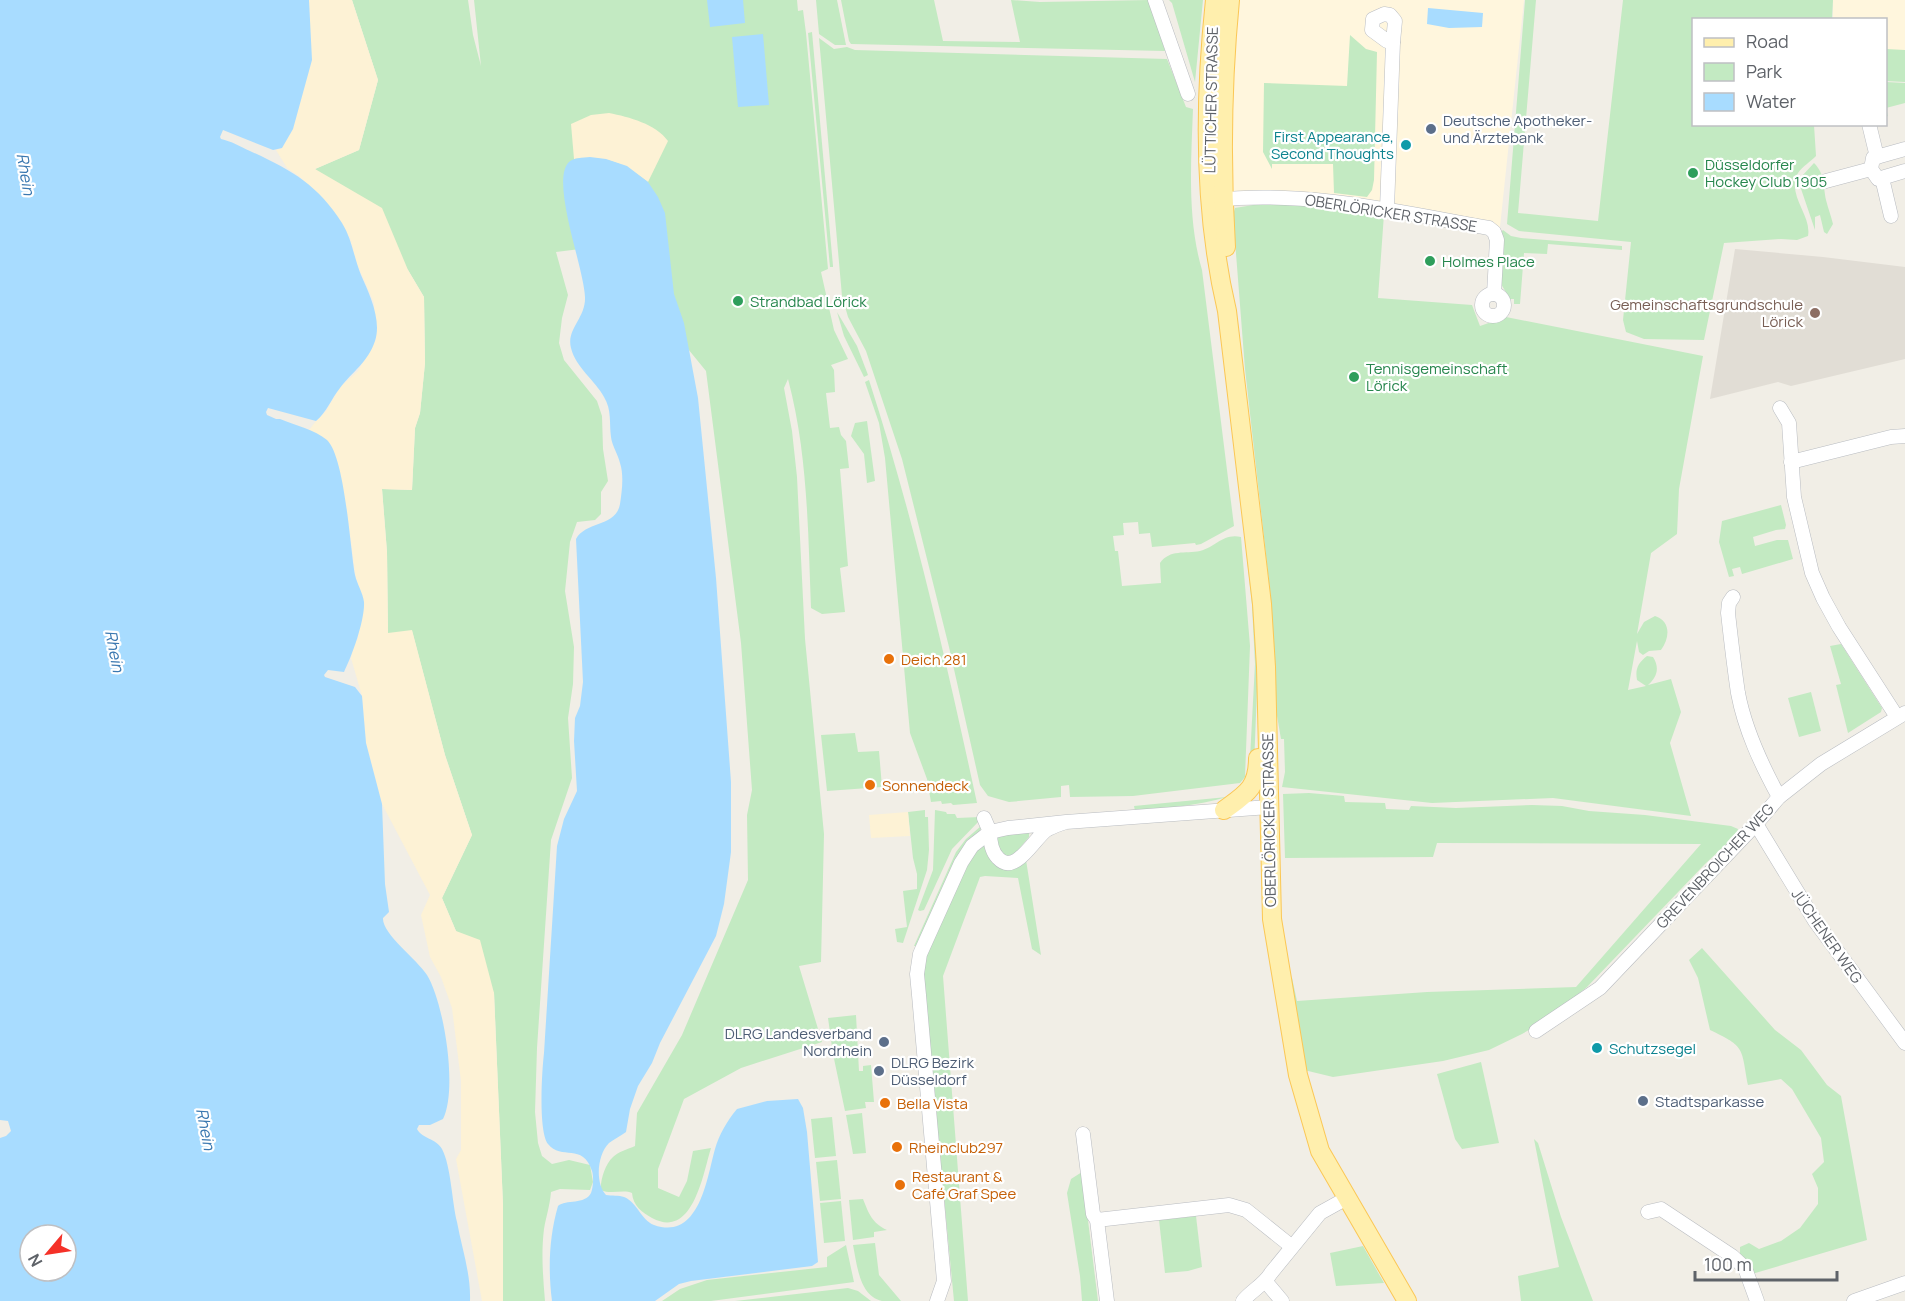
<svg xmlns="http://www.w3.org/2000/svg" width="1905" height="1301" font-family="Manrope,sans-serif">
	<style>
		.commercial { fill: #fff6dd }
		.education { fill: #e1ddd5 }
		.green { fill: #c3eac2 }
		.sand { fill: #fdf2d5 }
		.water { fill: #a8dcff; fill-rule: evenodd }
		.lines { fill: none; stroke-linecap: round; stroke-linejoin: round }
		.minor-casing { stroke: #b9bcc1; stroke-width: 15 }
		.major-casing { stroke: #fbc755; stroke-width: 20 }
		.minor { stroke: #fff; stroke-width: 14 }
		.major { stroke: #ffefad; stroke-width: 18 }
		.service-dot { fill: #5c6f8a; stroke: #fff; stroke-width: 2 }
		.culture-dot { fill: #0f9aa8; stroke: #fff; stroke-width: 2 }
		.leisure-dot { fill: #2e9e5b; stroke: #fff; stroke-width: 2 }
		.education-dot { fill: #8d6e63; stroke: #fff; stroke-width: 2 }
		.food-dot { fill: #e8710a; stroke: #fff; stroke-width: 2 }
		.labels { text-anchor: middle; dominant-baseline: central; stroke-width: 4.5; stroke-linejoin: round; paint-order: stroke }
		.street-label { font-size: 15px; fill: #5e6268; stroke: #fff }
		.service-label { font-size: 15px; fill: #4e5e75; stroke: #fff; text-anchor: start }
		.culture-label { font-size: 15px; fill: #0d838f; stroke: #fff; text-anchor: end }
		.leisure-label { font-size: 15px; fill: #27864d; stroke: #fff; text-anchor: start }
		.education-label { font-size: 15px; fill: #785e54; stroke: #fff; text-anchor: end }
		.food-label { font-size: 15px; fill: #c56008; stroke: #fff; text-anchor: start }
		.water-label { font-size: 16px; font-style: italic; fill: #3a78b0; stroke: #fff }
	</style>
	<rect width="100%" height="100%" fill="#f1eee6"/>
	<!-- commercial -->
	<g class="commercial">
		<polygon points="1234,0 1524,0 1500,227 1385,207 1239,197 1227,186"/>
		<polygon points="1833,0 1905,0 1905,81 1886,80 1886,20 1833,20"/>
	</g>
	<!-- education -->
	<polygon class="education" points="1735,249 1823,257 1905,267 1905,359 1791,386 1778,382 1710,399"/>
	<!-- green -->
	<g class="green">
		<path d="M352 0H468L473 35 481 66 474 0H797L798 11 803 10 806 33 828 269 821 272 834 330 848 359 831 365 834 370 835 392 826 393 830 428 839 427 841 435 846 441 849 468 840 469 848 566 840 568 845 612 822 614 811 608C808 532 808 454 788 379L784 388 792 431 797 477 805 639 824 834 821 962 799 966 822 1042 741 1068 684 1099 658 1169V1188L679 1197 687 1181 693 1151 711 1148C703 1174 693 1240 652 1218 642 1212 633 1206 632 1193 623 1189 611 1195 601 1190 600 1181 605 1164 613 1157 618 1152 628 1149 635 1146L637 1113 682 1035 748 880 747 815 752 790 741 643 706 371 604 246 556 252 568 295 562 318 559 343 564 360 597 401 602 416 603 449 608 481 601 492V514L595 520 577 522 570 542 565 591 574 647 573 684 568 718 572 778 551 840 537 1048 535 1112 538 1143 542 1156 552 1164 569 1160 590 1165 593 1182 590 1190 560 1189 551 1192C550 1205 546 1217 544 1229 541 1254 543 1277 545 1301H503V1205L494 993 456 931 442 898 472 835 445 755 412 631 388 634 387 552 382 489 412 490 415 428 420 413 425 363 424 297 408 270 315 169 359 150 378 80Z"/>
		<polygon points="816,0 837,0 846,45 835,45 819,34"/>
		<polygon points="841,0 934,0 943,41 1020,42 1011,0 1040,2 1150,0 1165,51 851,44 849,41"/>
		<polygon points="1169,0 1203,0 1195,82 1172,3"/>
		<path d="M1525 0H1536L1518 213 1598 221 1623 0H1833L1832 19 1694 20V124L1814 125 1816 156C1811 161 1802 167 1798 173 1786 195 1812 215 1808 236L1797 240 1781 239 1724 243 1704 340 1644 339 1626 332 1623 320 1631 242 1519 231 1507 224Z"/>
		<polygon points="812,32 833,266 833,267 830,267 808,33"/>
		<polygon points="1350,35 1366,49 1377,52 1374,180 1372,190 1367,197 1334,193 1333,164 1272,164 1272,169 1263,152 1264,83 1347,86"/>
		<path d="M819 38 834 49 847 47 855 50 1167 59 1186 107 1193 109C1191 162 1187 219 1202 270L1234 526 1201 544 1196 545 1195 543 1152 547 1150 533 1139 534 1138 522 1123 523 1124 535 1113 536 1115 551H1118L1122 586 1161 583 1160 563C1170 549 1185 554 1200 551 1216 547 1223 533 1241 537L1250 646 1245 777 1240 783 1133 796 1070 797 1069 785 1061 786V797L1009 802 988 796 980 785 949 647 902 459 866 351 848 317 842 296Z"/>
		<polygon points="1886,49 1905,50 1905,82 1886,81"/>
		<polygon points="1886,82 1905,83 1905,103 1886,108 1888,116 1886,117"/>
		<path d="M1814 163C1825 174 1823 185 1826 200 1828 208 1831 216 1833 224L1827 234 1824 232 1820 215 1815 217V230L1799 183 1802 176Z"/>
		<path d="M1259 204 1316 205 1384 214 1378 298 1472 305 1480 326 1506 317 1703 356 1679 489 1677 534 1651 553 1637 634 1644 622 1655 616C1671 621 1670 638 1661 650L1649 651 1643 655 1639 652 1637 641 1628 690 1646 686 1637 680C1635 669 1638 663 1647 656L1653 657C1660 668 1657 677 1648 685L1671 679 1681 712 1670 743 1691 816 1553 798 1432 803 1282 787 1285 772 1284 739H1281L1276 710 1271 600 1245 369 1233 215 1235 208Z"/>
		<polygon points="1503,230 1511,236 1521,238 1622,246 1622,250 1548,244 1547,254 1524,253 1520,304 1514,304 1514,299 1510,299 1498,279 1500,233"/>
		<polygon points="837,312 857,346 868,375 864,377 844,336"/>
		<path d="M869 380C914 519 946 660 977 803L953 805 951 803 942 804 941 801 931 802 927 779 910 733 885 458 879 423 865 382Z"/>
		<polygon points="867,421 875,481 867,483 864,454 851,436 855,423"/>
		<polygon points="1781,505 1786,525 1785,529 1776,530 1753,537 1755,546 1777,540 1788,540 1793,559 1742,574 1740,567 1732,569 1734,576 1729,577 1719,542 1722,521"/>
		<polygon points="1245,540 1249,544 1258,664 1254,766 1250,758 1255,664 1252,605"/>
		<polygon points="1841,644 1882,708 1881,712 1848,733 1836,685 1841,684 1830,646"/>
		<polygon points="1811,692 1821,731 1799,737 1788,698"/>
		<polygon points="855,733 858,752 879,751 882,787 827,791 821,735"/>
		<polygon points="1309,793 1344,796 1345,802 1385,803 1386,809 1409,810 1411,806 1456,808 1532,805 1562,806 1589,811 1645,815 1731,826 1738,829 1737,834 1705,864 1587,987 1548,1019 1522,1034 1489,1050 1443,1061 1333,1077 1304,1070 1288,979 1292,978 1297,1001 1427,992 1576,987 1701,844 1437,843 1433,857 1285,858 1283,794"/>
		<path d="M1227 797C1197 806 1166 808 1135 811L1134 806Z"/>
		<polygon points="925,810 925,817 928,817 929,850 927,870 903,943 897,942 895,929 907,927 903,891 917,889 917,874 913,858 908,812"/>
		<polygon points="935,810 946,812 947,814 955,814 957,818 980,817 980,820 952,849 924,910 920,911 918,910 933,870"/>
		<polygon points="981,826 980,833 917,946 914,946 956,852 966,839"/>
		<polygon points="1026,830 1029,833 1029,837 1014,855 1006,856 998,849 997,839 1000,835"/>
		<path d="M982 842C989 847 987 856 995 862L1026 860 1041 955 1032 949 1018 878 985 876 980 877 943 976 968 1301H954L923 979 925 957 969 858Z"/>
		<path d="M1702 948 1775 1030 1801 1050 1827 1085 1841 1096 1867 1240 1752 1274 1740 1257V1247L1749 1243 1759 1249 1781 1241 1800 1228 1818 1204V1188L1812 1174 1824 1162 1821 1138 1792 1089 1781 1079 1748 1085C1741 1048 1746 1047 1710 1030L1698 978 1689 960Z"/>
		<polygon points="856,1015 859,1071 863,1071 863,1066 871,1065 874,1102 865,1102 866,1108 845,1111 833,1054 828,1018"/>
		<polygon points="1481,1062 1499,1143 1462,1149 1455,1139 1437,1074"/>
		<polygon points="862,1113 866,1153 853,1154 846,1115"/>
		<polygon points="832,1117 836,1156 815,1158 811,1119"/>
		<polygon points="1534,1139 1538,1143 1561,1217 1593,1301 1521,1301 1518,1276 1559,1267"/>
		<polygon points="837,1160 841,1199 820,1201 816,1162"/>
		<polygon points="1082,1172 1098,1301 1082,1301 1080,1276 1067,1193 1071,1179"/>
		<path d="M863 1199C869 1214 872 1223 887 1230L874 1232V1237L853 1240 849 1200Z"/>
		<polygon points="841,1201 845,1241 824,1243 820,1203"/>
		<polygon points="1196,1216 1202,1267 1188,1271 1165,1273 1159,1220"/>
		<path d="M875 1243 879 1275 901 1301C895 1301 888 1301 882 1301 859 1296 857 1264 853 1245Z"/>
		<polygon points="846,1245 854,1282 711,1301 662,1301 680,1289 707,1280 827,1267 827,1257"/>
		<polygon points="1363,1246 1384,1283 1336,1286 1330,1253"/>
		<polygon points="848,1288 858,1291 871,1301 735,1301"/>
	</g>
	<!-- sand -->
	<g class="sand">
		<path d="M309 0H352L378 80 359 150 315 169 382 208 408 270 424 297 425 363 420 413 415 428 412 490 382 489 387 552 388 633 412 630 445 755 472 835 442 898 456 931 480 940 494 993 503 1205V1301H482L456 1159 461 1150V1081L452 1008 441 977 430 957 421 915 430 895 382 804 366 743 362 696 351 658 354 644 358 638 361 593 356 578C351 549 344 464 329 444 324 438 316 434 309 430L316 421 326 411 340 387 358 371 376 339 374 303 357 264 350 238 330 207 300 177 287 168 276 150 282 148 293 129 311 60Z"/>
		<path d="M609 113C629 117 656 124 668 141L648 182C623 163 606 155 574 159L571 124 591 115Z"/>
		<polygon points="908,812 910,836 871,838 869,815"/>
	</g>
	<!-- water -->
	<g class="water">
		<path d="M0 0H309L312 60 293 129 282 148 273 150 223 130 220 137 221 139C231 141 241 147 250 151 291 170 317 184 342 223 352 239 354 258 361 275 369 293 382 320 375 341 368 362 352 372 340 388 331 399 327 412 316 421L268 408 266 412 267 415 276 419H280C295 425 315 430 327 440 345 457 350 548 355 575 357 584 363 593 364 602 365 620 352 656 344 672L328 670 324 675 325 677 355 687 362 696 366 743 382 804 385 884 389 912 383 918C382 934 417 959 427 975 444 1003 458 1089 443 1119L430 1125H419L417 1129C422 1139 436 1138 442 1149 451 1166 452 1202 457 1222 462 1249 471 1274 470 1301H0V1138L6 1136 11 1131 8 1121 0 1120ZM30 1235H66V1271H30Z"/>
		<polygon points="707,0 743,0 745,23 710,27"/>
		<polygon points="1428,8 1483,13 1482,27 1449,28 1427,24"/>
		<polygon points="763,34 769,105 738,107 732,37"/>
		<path d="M590 157 606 159 627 166 648 182 658 197 665 213 674 294 684 323 698 398 716 578 731 782V852L724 904 716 936 660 1043 652 1063 638 1086 630 1109 626 1132C621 1136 614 1139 609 1143 597 1155 595 1183 606 1195 612 1196 619 1195 624 1197 637 1202 641 1220 654 1225 700 1241 707 1177 715 1149 719 1135 727 1121 737 1109L767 1101 798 1099 803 1108 807 1132 818 1262 812 1266 691 1281 679 1284 655 1301H552C548 1270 549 1237 558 1206 566 1199 585 1205 591 1193 593 1188 594 1177 592 1171 583 1142 561 1161 548 1144 538 1131 542 1070 544 1053L557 846 564 819 577 791 574 741 575 718 580 706 583 682 576 539C586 521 616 527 620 504 622 491 624 475 620 463 618 454 612 446 611 437 609 423 612 410 604 397 595 380 576 368 571 348 566 329 586 318 585 297 584 268 551 184 568 163 573 157 583 158 590 157Z"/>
	</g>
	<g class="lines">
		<defs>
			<g id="minor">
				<polyline points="1155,0 1188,94"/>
				<polygon points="1384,14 1390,15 1395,21 1393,42 1387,41 1372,30 1373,19"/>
				<polyline points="1869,124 1877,157"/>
				<polyline points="1905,149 1873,158 1871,169 1878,179 1905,171"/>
				<polyline points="1882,178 1891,216"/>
				<polyline points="1826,181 1871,169"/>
				<path d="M1215 200C1307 190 1399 212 1489 228L1494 232 1497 240 1494 294"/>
				<polyline points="1387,209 1393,42"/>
				<circle cx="1493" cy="305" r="11"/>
				<polyline points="1780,408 1789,423 1794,497 1812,573 1823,598 1839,627 1897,717"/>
				<polyline points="1791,462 1891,437 1905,436"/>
				<path d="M1733 597 1729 603 1728 613C1731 640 1734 666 1738 693 1745 730 1761 764 1779 797"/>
				<path d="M1066 822C1060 824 1054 826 1048 829 1035 836 1016 877 998 858 991 851 990 841 990 832L1008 828 1066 822 1269 807"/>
				<polyline points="1756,824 1815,921 1905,1043"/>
				<polyline points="1536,1031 1600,988 1756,824 1779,797 1821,764 1905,713"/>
				<polyline points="1083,1134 1093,1214 1097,1220 1107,1301"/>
				<polyline points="1648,1212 1661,1209 1732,1256 1745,1268 1757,1301"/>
				<polyline points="1097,1220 1229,1205 1246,1210 1291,1246"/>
				<polyline points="1266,1282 1282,1301"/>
				<polyline points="937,1301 944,1281 919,995 917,974 920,954 961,863 972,846 990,832 984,818"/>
				<path d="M1243 1301C1252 1290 1264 1285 1271 1273L1320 1213 1347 1198"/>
				<polyline points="1854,1301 1905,1283"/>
			</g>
			<g id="major">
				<path d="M1215 0C1204 103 1203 210 1227 311L1262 604 1266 667 1272 919 1298 1075 1320 1151 1407 1301"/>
				<path d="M1226 247C1221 165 1222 82 1230 0"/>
				<path d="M1224 810C1246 794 1258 788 1258 758"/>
			</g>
		</defs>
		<!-- minor casing -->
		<use href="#minor" class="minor-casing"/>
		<!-- major casing -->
		<use href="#major" class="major-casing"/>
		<!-- minor -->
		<use href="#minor" class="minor"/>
		<!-- major -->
		<use href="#major" class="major"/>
	</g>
	<!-- markers -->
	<g class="service-dot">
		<circle cx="1431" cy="129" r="6"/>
		<circle cx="884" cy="1042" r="6"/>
		<circle cx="879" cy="1071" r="6"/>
		<circle cx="1643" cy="1101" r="6"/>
	</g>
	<g class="culture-dot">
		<circle cx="1406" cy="145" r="6"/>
		<circle cx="1597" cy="1048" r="6"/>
	</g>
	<g class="leisure-dot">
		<circle cx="1693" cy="173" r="6"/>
		<circle cx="1430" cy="261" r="6"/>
		<circle cx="738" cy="301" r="6"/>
		<circle cx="1354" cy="377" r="6"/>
	</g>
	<circle class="education-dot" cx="1815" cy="313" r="6"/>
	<g class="food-dot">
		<circle cx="889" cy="659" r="6"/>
		<circle cx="870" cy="785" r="6"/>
		<circle cx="885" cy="1103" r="6"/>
		<circle cx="897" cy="1147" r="6"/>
		<circle cx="900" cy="1185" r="6"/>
	</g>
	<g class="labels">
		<!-- street labels -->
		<g class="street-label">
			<text transform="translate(1211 100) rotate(-89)">LÜTTICHER STRASSE</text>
			<text transform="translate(1391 213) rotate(9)">OBERLÖRICKER STRASSE</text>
			<text transform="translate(1269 820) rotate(-91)">OBERLÖRICKER STRASSE</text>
			<text transform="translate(1715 866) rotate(-47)">GREVENBROICHER WEG</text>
			<text transform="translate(1827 936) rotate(55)">JÜCHENER WEG</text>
		</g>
		<!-- service labels -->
		<g class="service-label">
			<text x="1443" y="120">Deutsche Apotheker-<tspan x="1443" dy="17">und Ärztebank</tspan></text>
			<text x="872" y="1033" text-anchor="end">DLRG Landesverband<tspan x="872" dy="17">Nordrhein</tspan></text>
			<text x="891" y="1062">DLRG Bezirk<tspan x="891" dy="17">Düsseldorf</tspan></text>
			<text x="1655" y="1101">Stadtsparkasse</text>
		</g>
		<!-- culture labels -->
		<g class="culture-label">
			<text x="1394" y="136">First Appearance,<tspan x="1394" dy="17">Second Thoughts</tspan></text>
			<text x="1609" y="1048" text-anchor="start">Schutzsegel</text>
		</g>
		<!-- leisure labels -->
		<g class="leisure-label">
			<text x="1705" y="164">Düsseldorfer<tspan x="1705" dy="17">Hockey Club 1905</tspan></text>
			<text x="1442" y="261">Holmes Place</text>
			<text x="750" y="301">Strandbad Lörick</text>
			<text x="1366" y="368">Tennisgemeinschaft<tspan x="1366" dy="17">Lörick</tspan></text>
		</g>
		<!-- education labels -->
		<g class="education-label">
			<text x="1803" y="304">Gemeinschaftsgrundschule<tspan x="1803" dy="17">Lörick</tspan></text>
		</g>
		<!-- food labels -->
		<g class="food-label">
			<text x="901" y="659">Deich 281</text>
			<text x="882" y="785">Sonnendeck</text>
			<text x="897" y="1103">Bella Vista</text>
			<text x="909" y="1147">Rheinclub297</text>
			<text x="912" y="1176">Restaurant &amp;<tspan x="912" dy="17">Café Graf Spee</tspan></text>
		</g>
		<!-- water labels -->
		<g class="water-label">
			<text transform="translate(26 174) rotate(80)">Rhein</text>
			<text transform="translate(115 651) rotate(79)">Rhein</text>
			<text transform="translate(206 1129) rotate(79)">Rhein</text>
		</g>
	</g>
	<!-- legend -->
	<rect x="1692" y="18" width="195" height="108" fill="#ffffff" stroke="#bfc0c3" stroke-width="1.5"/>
	<rect x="1704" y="38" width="30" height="9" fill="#ffefad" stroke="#bfc0c3" stroke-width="1.5"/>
	<text x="1746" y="48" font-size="18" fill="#5e6268">Road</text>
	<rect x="1704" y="63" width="30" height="18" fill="#c3eac2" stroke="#bfc0c3" stroke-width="1.5"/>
	<text x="1746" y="78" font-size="18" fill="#5e6268">Park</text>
	<rect x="1704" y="93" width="30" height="18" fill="#a8dcff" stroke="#bfc0c3" stroke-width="1.5"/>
	<text x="1746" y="108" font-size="18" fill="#5e6268">Water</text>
	<!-- north arrow -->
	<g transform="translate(48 1253) rotate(241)"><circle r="28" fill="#ffffff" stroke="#bfc0c3" stroke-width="1.5"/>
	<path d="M0-4.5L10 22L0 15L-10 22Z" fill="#f53128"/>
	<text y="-9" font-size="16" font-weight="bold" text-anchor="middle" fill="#5e6268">N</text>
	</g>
	<!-- scale -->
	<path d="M1695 1271v9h142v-9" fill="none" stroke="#5e6268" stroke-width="3"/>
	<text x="1704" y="1271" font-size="18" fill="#5e6268" stroke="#ffffff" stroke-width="4.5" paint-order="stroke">100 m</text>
</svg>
